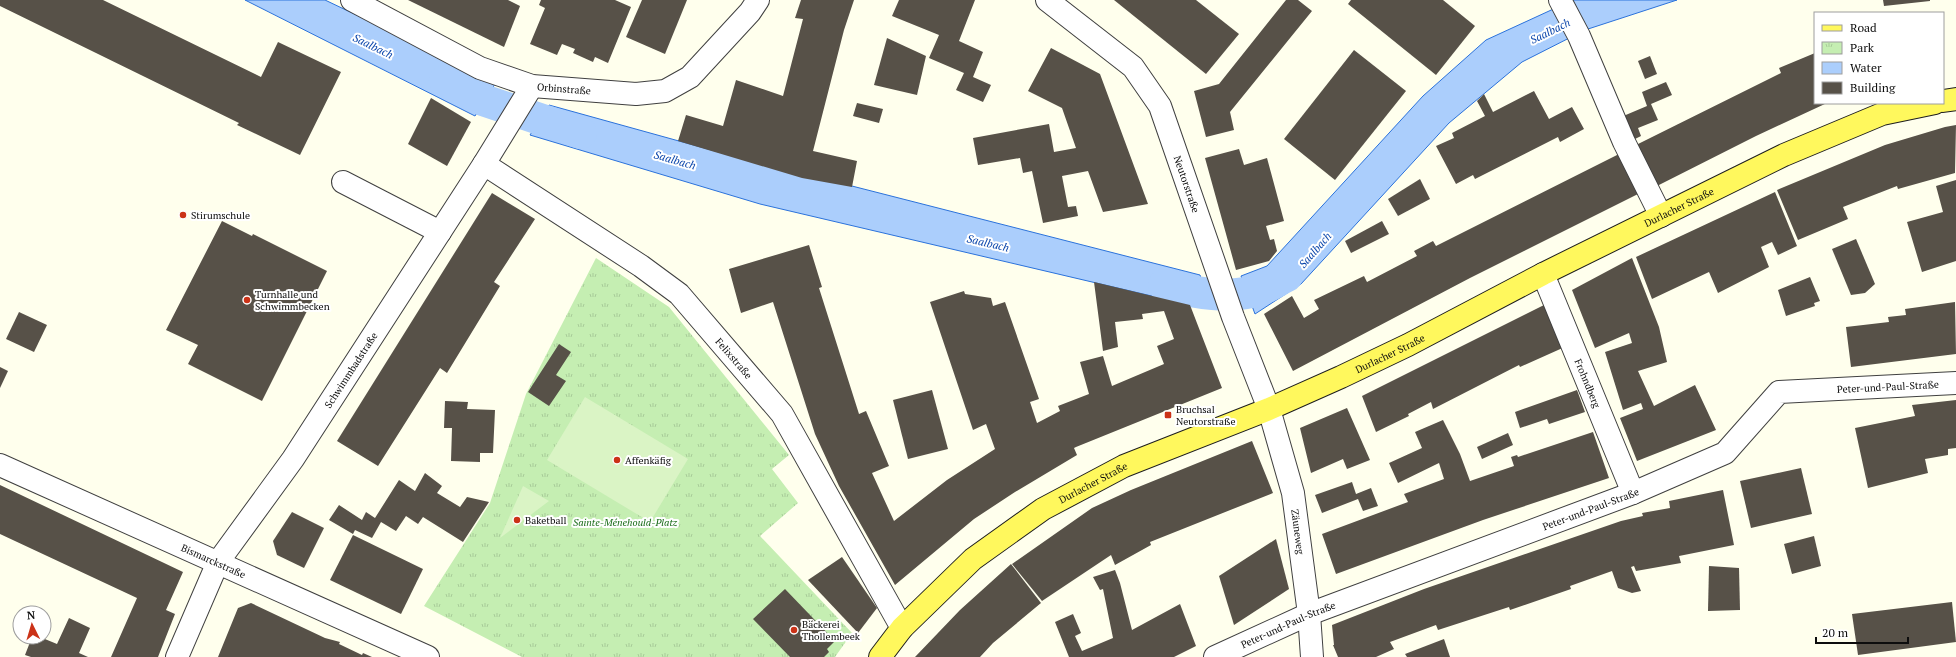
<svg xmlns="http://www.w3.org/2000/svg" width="1956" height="657" font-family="'PT Serif',serif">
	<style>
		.park { fill: url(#park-tufts) }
		.pitch { fill: #daf4c5 }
		.water { fill: #abcefc; stroke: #2b72db }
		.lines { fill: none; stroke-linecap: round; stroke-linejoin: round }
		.canal { stroke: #abcefc; stroke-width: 32 }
		.building { fill: #575148 }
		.minor-casing { stroke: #404040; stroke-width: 24 }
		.major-casing { stroke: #1e1e1e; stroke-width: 24 }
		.minor { stroke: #fff; stroke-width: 22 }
		.major { stroke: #fff85d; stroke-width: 22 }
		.poi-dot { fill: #cb3217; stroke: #fff; stroke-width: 1.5 }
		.labels { text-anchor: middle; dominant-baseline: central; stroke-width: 4; stroke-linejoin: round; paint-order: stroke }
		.street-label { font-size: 10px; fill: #0d0d0d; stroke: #fff }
		.poi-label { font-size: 10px; fill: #0d0d0d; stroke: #fff; text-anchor: start }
		.park-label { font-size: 10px; font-style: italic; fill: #186b17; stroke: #fff }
		.water-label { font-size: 11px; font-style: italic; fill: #0a45ab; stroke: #fff }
	</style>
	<defs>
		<pattern id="park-tufts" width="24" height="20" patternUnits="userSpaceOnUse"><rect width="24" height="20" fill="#c5eeb2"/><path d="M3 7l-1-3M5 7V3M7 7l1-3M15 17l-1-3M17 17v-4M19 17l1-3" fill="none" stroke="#a8cb98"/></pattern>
	</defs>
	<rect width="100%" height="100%" fill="#ffffed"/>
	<!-- park -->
	<polygon class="park" points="596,258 669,307 789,455 772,469 798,503 760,536 852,633 835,657 522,657 424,606 490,503 526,394"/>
	<!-- pitch -->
	<g class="pitch">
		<polygon points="585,397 688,459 650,522 547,460"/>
		<polygon points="523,486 549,501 500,538"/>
	</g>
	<!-- water -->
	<g class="water">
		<polygon points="245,0 325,0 457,63 495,84 475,116"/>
		<polygon points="1573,0 1677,0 1585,30 1522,62 1449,123 1301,284 1255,314 1241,276 1267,266 1423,96 1486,40"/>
		<polygon points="549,105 715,151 1200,275 1211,308 1190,305 760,204 530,135"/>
	</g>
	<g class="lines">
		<!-- canal -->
		<g class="canal">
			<polyline points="445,81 483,100 581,133"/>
			<path d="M1164 285C1195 293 1230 300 1262 289 1270 286 1279 280 1287 276"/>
		</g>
	</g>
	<!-- building -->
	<g class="building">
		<polygon points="0,0 103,0 261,77 278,42 341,72 300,155 237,125 239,123 0,6"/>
		<polygon points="408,0 508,0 520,6 504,47"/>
		<polygon points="541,0 615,0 631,7 608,63 595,57 593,62 573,53 575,49 562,44 557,55 530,44 545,8 539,5"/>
		<polygon points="642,0 687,0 665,54 626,37"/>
		<polygon points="801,0 854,0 844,30 813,151 857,161 852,187 802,178 678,141 686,115 723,126 736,80 783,96 803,19 795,18"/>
		<polygon points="899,0 975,0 959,41 983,52 973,77 991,85 983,102 956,90 964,73 929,58 939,35 892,16"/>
		<polygon points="1114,0 1196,0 1239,34 1206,74"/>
		<polygon points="1286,0 1298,0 1312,11 1230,112 1234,130 1206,137 1194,91 1219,84"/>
		<polygon points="1351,0 1443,0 1475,26 1436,75 1348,4"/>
		<polygon points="1883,0 1930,0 1930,1 1884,6"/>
		<polygon points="887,38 926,56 917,95 874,85"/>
		<polygon points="1051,48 1100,74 1148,204 1103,212 1088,171 1062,176 1068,207 1076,206 1078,216 1043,223 1032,171 1023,173 1020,158 978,165 973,138 1049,124 1054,152 1076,148 1062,108 1028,91"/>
		<polygon points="1354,50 1406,91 1335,180 1284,139"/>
		<polygon points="1815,53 1815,103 1827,103 1756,136 1653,188 1632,147 1781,73 1779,68"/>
		<polygon points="1650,56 1657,74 1645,79 1638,61"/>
		<polygon points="1666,82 1672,95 1651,104 1658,120 1638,128 1641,136 1631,141 1621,117 1647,106 1642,92"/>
		<polygon points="1534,91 1549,119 1572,107 1584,129 1560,142 1558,137 1475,179 1473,175 1456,184 1436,146 1454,138 1452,133 1485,116 1477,101 1484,94 1493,112"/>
		<polygon points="431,98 471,122 447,166 408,144"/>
		<polygon points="857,103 883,109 879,123 853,116"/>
		<polygon points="1956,125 1955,173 1898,189 1897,186 1843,207 1848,219 1798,240 1777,190 1885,145 1945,127"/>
		<polygon points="1239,149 1244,165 1267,158 1284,221 1266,226 1270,240 1274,239 1277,251 1269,261 1236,270 1205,158"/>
		<polygon points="1623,152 1642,192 1470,278 1293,371 1264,314 1292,296 1304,318 1319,309 1314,300 1364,276 1367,282 1417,256 1414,251 1433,241 1436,246"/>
		<polygon points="1420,179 1430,199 1398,216 1388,199"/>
		<polygon points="1956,180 1956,261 1922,272 1907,222 1943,212 1936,186"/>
		<polygon points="1775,192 1797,246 1778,255 1772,242 1761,247 1769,267 1718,293 1709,272 1652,299 1636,257"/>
		<polygon points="492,193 535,219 494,282 500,286 447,373 440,368 378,466 337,441"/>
		<polygon points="222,221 252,236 253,234 327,271 262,401 188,364 198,345 166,330"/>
		<polygon points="1382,221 1389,234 1351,253 1345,241"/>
		<polygon points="1856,239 1875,284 1865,293 1851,295 1832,249"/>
		<polygon points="809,245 822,287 819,288 859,414 866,411 889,466 872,473 894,521 947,480 995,449 986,424 973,430 930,302 964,291 965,294 991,298 993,306 1005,302 1039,399 1030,402 1037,423 1060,411 1058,406 1089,394 1080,362 1103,356 1112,386 1164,364 1157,346 1174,339 1164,311 1142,314 1143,319 1115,322 1118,347 1103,351 1094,282 1190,305 1222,388 1076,447 1074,448 1077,455 1015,492 974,519 895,585 839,486 815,434 773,302 741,313 729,269"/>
		<polygon points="1632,258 1659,327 1667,362 1638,371 1654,406 1695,385 1716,430 1637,461 1620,418 1643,409 1641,403 1623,410 1605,352 1632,343 1629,333 1595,348 1572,290"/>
		<polygon points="1810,277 1820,301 1814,303 1815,306 1786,316 1778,290"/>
		<polygon points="1955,302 1956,354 1851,367 1846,327 1889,322 1888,317 1906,315 1905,309"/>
		<polygon points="1546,304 1567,346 1520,367 1519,365 1433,409 1431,402 1408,414 1409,416 1376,432 1362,396"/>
		<polygon points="19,312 47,325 34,352 6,339"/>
		<polygon points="559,344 571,352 556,375 566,381 549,406 528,392"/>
		<polygon points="0,367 8,371 0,388"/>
		<polygon points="932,390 948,449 908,459 893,400"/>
		<polygon points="1577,390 1585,412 1549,424 1547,419 1520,428 1515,412"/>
		<polygon points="1956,400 1956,448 1948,449 1948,455 1925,459 1928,473 1868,488 1855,428 1915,416 1912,405"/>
		<polygon points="445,401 468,402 467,409 495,410 493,453 480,453 480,462 451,461 452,428 444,428"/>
		<polygon points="1347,408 1370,460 1347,469 1343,459 1311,473 1300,428"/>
		<polygon points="1443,420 1460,454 1470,481 1514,466 1511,457 1517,455 1518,457 1593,432 1609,478 1483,520 1336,574 1322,534 1408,502 1404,494 1444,479 1439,463 1398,483 1389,463 1422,448 1415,432"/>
		<polygon points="1508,433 1513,445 1482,459 1477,447"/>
		<polygon points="1252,441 1273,493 1150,542 1151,545 1115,565 1111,555 1042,601 1012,564 1092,508 1131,490"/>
		<polygon points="1801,468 1812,514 1751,528 1740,481"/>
		<polygon points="425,473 442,486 437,493 460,507 467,497 489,502 463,542 423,517 418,524 406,516 396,531 381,522 372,538 355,530 353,534 329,520 339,505 362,520 366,512 375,518 399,480 415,491"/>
		<polygon points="1352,482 1356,494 1371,488 1378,506 1363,511 1358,499 1322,513 1315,495"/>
		<polygon points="0,485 183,572 166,610 175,614 158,657 111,657 137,598 0,534"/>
		<polygon points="1723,490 1734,545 1679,556 1681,563 1636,571 1634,566 1631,567 1641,591 1632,593 1618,588 1612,571 1570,586 1571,589 1510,610 1509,607 1438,630 1436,625 1390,642 1394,649 1376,657 1338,657 1333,645 1334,645 1332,625 1424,589 1621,521 1643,516 1642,513 1670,508 1669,501"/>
		<polygon points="292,512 324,528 304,568 277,555 273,541"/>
		<polygon points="353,535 423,569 401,614 330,580"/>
		<polygon points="1814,536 1821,566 1792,574 1784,544"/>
		<polygon points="1276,539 1289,589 1234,625 1219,576"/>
		<polygon points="842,557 877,608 858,633 808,580"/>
		<polygon points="1011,564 1041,603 993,643 980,657 915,657 960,610"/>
		<polygon points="1709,566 1739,568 1740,610 1708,611"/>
		<polygon points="1115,570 1120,583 1132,630 1180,604 1196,646 1174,657 1069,657 1055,622 1073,614 1081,633 1075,636 1082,651 1113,638 1103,589 1100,590 1093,577"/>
		<polygon points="785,589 835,641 827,649 829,652 824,657 790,657 753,619"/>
		<polygon points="1952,602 1956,642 1858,655 1852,614"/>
		<polygon points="251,603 325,638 340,642 339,644 362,655 363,653 372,657 218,657 238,608"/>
		<polygon points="69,618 90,628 79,653 88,657 31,657 25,655 32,637 40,637 57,644"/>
		<polygon points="1444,639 1450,657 1407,657 1405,654"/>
	</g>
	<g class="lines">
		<defs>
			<g id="minor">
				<path id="s1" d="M352 0 480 68 532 86 636 94 665 91 690 77 750 12 758 0"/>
				<path id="s2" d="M1047 0 1133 67 1160 106 1233 317 1269 409 1293 493 1309 614 1312 657"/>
				<polyline points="1560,0 1579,36 1624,142 1661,216"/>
				<path id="s3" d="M484 164 641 266 679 294 782 414 902 628"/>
				<polyline points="343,182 440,232"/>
				<path id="s4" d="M1543 274 1633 493"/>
				<path id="s5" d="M0 465 428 657"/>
				<path id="s6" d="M177 657 218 562 293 459 484 164 532 86"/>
				<path id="s7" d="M1215 657 1309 614 1633 493 1725 453 1779 392 1956 383"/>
			</g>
			<g id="major">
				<polyline points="1943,101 1956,99"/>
				<path id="s8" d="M880 657 902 628 973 559 1043 509 1124 466 1269 409 1341 377 1408 345 1543 274 1784 155 1882 114 1935 103"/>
			</g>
		</defs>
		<!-- minor casing -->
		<use href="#minor" class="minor-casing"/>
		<!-- major casing -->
		<use href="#major" class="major-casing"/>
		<!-- minor -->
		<use href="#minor" class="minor"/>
		<!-- major -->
		<use href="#major" class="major"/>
	</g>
	<!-- markers -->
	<g class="poi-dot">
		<circle cx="183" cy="215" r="4"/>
		<circle cx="247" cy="300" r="4"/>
		<rect x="1164" y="411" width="8" height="8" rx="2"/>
		<circle cx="617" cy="460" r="4"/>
		<circle cx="517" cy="520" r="4"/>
		<circle cx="794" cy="630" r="4"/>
	</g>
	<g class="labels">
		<!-- street labels -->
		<g class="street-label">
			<text stroke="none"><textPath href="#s1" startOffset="232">Orbinstraße</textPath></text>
			<text stroke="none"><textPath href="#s2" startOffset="239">Neutorstraße</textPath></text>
			<text stroke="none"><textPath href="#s8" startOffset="926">Durlacher Straße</textPath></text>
			<text stroke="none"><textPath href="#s8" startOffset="602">Durlacher Straße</textPath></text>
			<text stroke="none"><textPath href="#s3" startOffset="319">Felixstraße</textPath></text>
			<text stroke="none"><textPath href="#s6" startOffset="337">Schwimmbadstraße</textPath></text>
			<text stroke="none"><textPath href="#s4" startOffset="118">Frohndberg</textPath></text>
			<text stroke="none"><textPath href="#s7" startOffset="740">Peter-und-Paul-Straße</textPath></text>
			<text stroke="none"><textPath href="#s8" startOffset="278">Durlacher Straße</textPath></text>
			<text stroke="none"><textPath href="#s7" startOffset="404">Peter-und-Paul-Straße</textPath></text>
			<text stroke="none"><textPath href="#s2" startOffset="605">Zäuneweg</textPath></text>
			<text stroke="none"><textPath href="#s5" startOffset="234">Bismarckstraße</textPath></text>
			<text stroke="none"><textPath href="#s7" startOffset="80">Peter-und-Paul-Straße</textPath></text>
		</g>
		<!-- poi labels -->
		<g class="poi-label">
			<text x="191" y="215">Stirumschule</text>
			<text x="255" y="294">Turnhalle und<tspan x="255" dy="12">Schwimmbecken</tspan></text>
			<text x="1176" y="409">Bruchsal<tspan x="1176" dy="12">Neutorstraße</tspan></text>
			<text x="625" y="460">Affenkäfig</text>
			<text x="525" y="520">Baketball</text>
			<text x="802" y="624">Bäckerei<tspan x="802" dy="12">Thollembeek</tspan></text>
		</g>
		<!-- park labels -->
		<g class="park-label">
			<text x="625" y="522">Sainte-Ménehould-Platz</text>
		</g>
		<!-- water labels -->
		<g class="water-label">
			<text transform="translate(1550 31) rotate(-26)">Saalbach</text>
			<text transform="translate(373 46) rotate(26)">Saalbach</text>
			<text transform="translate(675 160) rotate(16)">Saalbach</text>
			<text transform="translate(988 243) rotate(13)">Saalbach</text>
			<text transform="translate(1315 250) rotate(-49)">Saalbach</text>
		</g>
	</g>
	<!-- legend -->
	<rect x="1814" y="12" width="130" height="92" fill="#ffffff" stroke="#9e9e9e"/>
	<rect x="1822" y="25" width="20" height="6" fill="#fff85d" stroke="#9e9e9e"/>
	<text x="1850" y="32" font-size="12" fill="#0d0d0d">Road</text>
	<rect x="1822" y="42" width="20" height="12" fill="url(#park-tufts)" stroke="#9e9e9e"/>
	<text x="1850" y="52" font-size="12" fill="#0d0d0d">Park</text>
	<rect x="1822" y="62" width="20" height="12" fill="#abcefc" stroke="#9e9e9e"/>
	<text x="1850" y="72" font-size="12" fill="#0d0d0d">Water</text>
	<rect x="1822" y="82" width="20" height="12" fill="#575148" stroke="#9e9e9e"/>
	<text x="1850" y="92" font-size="12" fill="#0d0d0d">Building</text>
	<!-- north arrow -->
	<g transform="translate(32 625) rotate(355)"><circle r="19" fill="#ffffff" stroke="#9e9e9e"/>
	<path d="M0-3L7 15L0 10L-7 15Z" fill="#cb3217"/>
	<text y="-6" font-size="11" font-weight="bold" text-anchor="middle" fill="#0d0d0d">N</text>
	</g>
	<!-- scale -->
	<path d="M1816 637v6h92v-6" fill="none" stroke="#0d0d0d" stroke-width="2"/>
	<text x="1822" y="637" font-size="12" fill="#0d0d0d" stroke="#ffffff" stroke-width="3" paint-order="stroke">20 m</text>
</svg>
